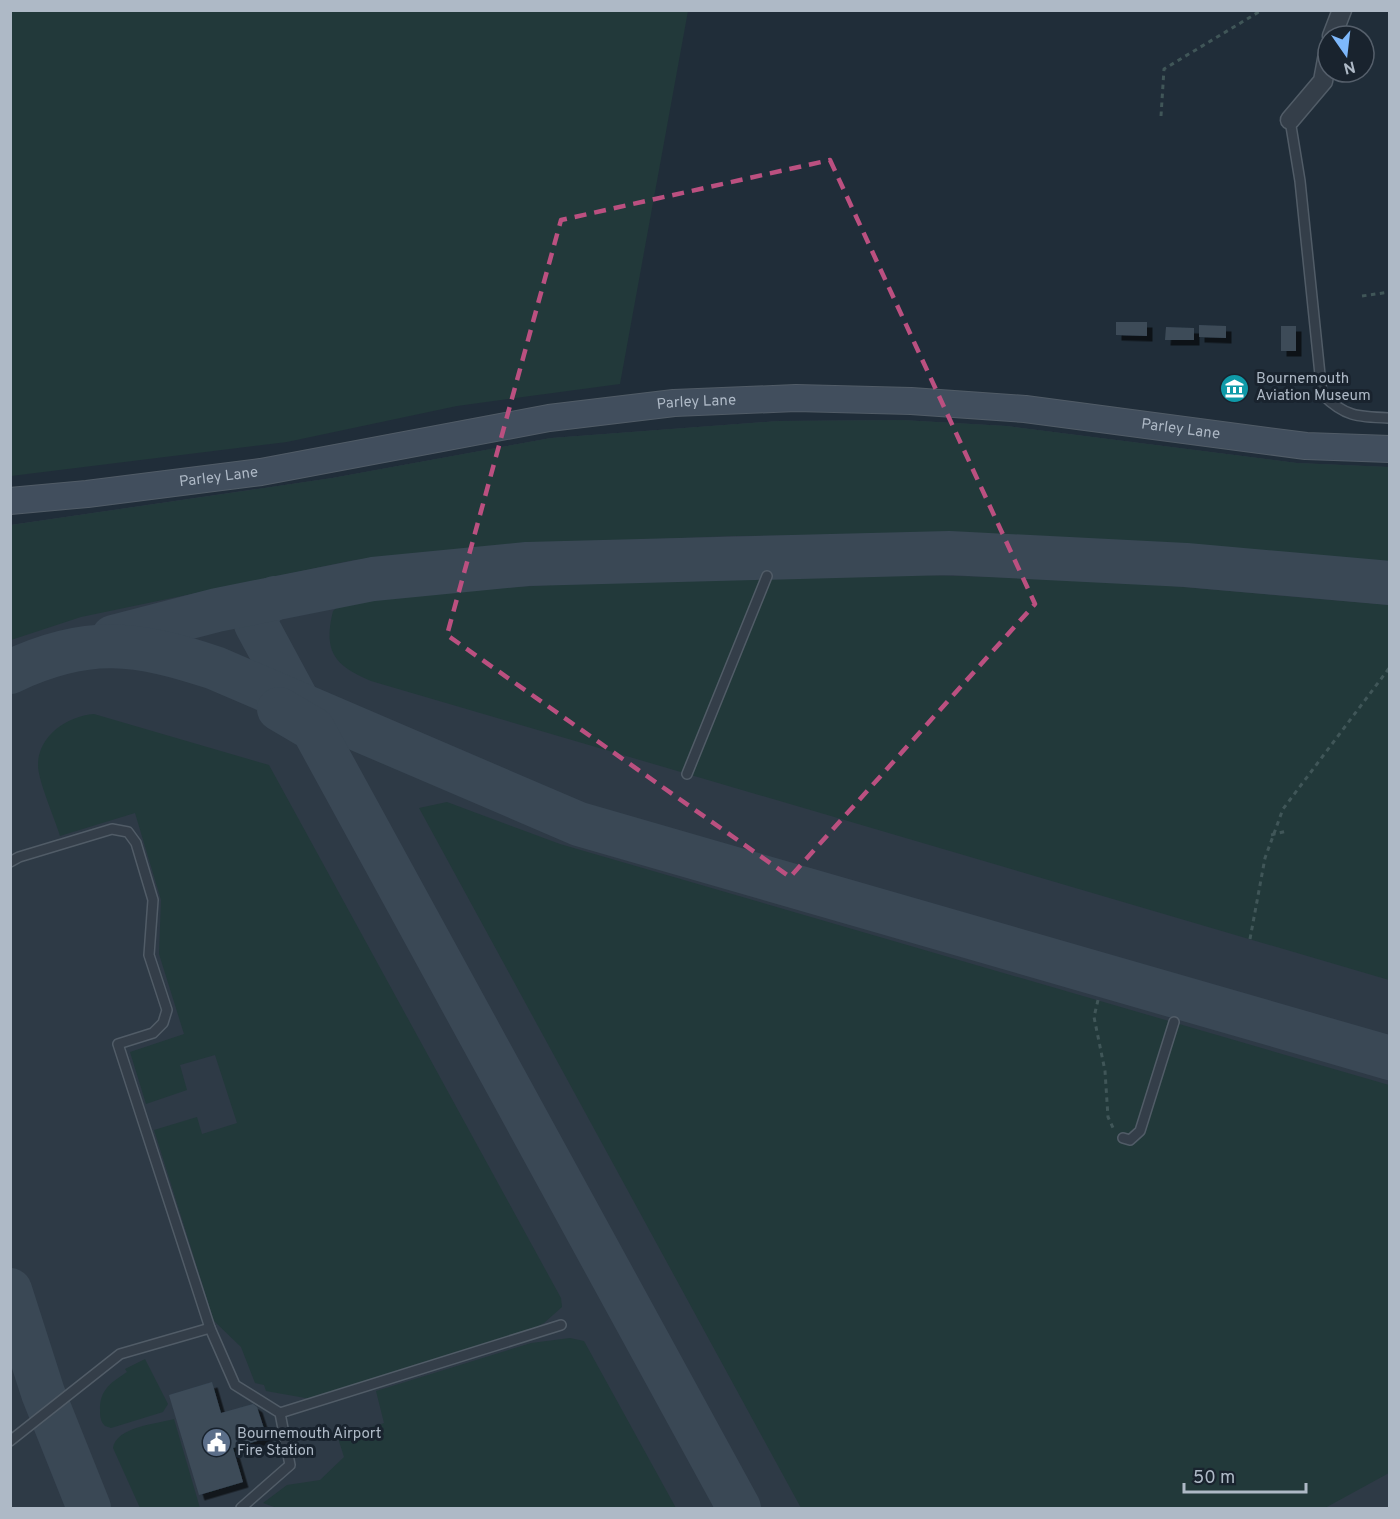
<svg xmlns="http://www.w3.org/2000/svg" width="1400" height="1519" font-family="Overpass,sans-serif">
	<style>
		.airport { fill: #2e3a46 }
		.green { fill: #22393a }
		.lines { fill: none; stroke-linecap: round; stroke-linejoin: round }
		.taxiway { stroke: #3a4855; stroke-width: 44 }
		.building { fill: #3c4b59; filter: url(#shadow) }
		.lane-casing { stroke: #515c67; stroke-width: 12 }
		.street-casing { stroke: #515c67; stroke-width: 21 }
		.secondary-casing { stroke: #515c67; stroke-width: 28 }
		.path { stroke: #405658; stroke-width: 3; stroke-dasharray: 4.5 4.5; stroke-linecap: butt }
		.lane { stroke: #343e49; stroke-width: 9 }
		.street { stroke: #343e49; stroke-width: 18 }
		.secondary { stroke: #414e5d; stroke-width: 26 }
		.marked { fill: none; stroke: #bb5080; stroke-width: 4.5; stroke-dasharray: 12 8; stroke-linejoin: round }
		.labels { text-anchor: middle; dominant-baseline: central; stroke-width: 6; stroke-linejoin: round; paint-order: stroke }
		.poi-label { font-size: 15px; fill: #aeb9c6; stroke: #19232e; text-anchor: start }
		.street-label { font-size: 15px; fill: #aeb9c6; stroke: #19232e }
	</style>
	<defs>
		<filter id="shadow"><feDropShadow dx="5.5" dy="5.5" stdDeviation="0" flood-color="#0009"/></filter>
	</defs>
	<rect width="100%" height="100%" fill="#202d39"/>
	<!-- airport -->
	<polygon class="airport" points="902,420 1007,426 1297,463 1389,467 1389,1508 11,1508 10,525 332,478 551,438 778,421"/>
	<!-- green -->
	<g class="green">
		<polygon points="10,11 688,11 620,384 457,406 287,442 11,476"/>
		<polygon points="902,420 1007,426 1297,463 1389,467 1389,563 1170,544 968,534 731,536 531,544 354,560 81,617 11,640 11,525 332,478 551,438 778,421"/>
		<path d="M884 574 1102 580 1389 605V980L371 681C334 666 323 651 333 611L344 602C524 582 703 577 884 574Z"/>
		<path d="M94 714 269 765 561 1298 562 1307 544 1323 529 1331 311 1399 266 1391 264 1385 255 1383 241 1347 214 1321 154 1130 197 1117 202 1134 237 1123 215 1055 180 1065 187 1090 146 1104 130 1052 184 1034 159 954 161 900 135 813 60 836C55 819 38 781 38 765 38 736 67 716 94 714Z"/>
		<polygon points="447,802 560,844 1389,1085 1389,1473 1325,1508 801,1508 419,808"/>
		<polygon points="570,1338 584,1341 676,1508 277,1508 263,1503 287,1485 320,1480 344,1457 338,1438 384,1423 376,1391 531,1343"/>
		<path d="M145 1359 168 1404 163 1412 111 1428 105 1426C100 1421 100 1416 100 1409 100 1389 112 1382 127 1372L125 1369Z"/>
		<path d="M174 1419 200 1508H140L113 1448C116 1427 156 1424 174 1419Z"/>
	</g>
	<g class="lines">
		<!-- taxiway -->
		<g class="taxiway">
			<path d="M275 598C263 604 258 610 256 624L304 713"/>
			<polyline points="113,637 217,610 373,579 527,564 949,553 1186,565 1390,583"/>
			<path d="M10 672C88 635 137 642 215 668L579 824 1390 1058"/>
			<polyline points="279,709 313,729 739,1508"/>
			<polyline points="10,1290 43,1393 89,1508"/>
		</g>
	</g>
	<!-- building -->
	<g class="building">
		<polygon points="1116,322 1147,322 1147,336 1116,335"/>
		<polygon points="1199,325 1226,326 1226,338 1199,337"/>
		<rect x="1281" y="326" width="15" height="25"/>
		<polygon points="1166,327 1194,328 1194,340 1165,340"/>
		<polygon points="212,1382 221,1413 253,1404 257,1407 267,1438 233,1448 243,1482 199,1495 169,1395"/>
	</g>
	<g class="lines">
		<defs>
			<g id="lane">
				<path d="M1290 120 1300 181 1322 394C1345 417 1358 417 1390 418"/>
				<polyline points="687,774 767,576"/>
				<polyline points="10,862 19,857 112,829 128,832 136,843 153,900 149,955 167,1010 163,1023 153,1033 118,1044 210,1328 235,1385 280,1413 290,1465 241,1508"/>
				<polyline points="1123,1138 1130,1140 1140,1131 1174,1022"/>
				<polyline points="280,1413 561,1325"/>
				<polyline points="10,1441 120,1354 210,1328"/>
			</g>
			<g id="street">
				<polyline points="1332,36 1342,10"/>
				<polyline points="1290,120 1323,81 1328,54"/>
			</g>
			<g id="secondary">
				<path id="s1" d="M10 501 87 494 261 472 549 418 674 403 796 398 911 401 1025 409 1306 446 1390 449"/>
			</g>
		</defs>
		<!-- lane casing -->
		<use href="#lane" class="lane-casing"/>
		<!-- street casing -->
		<use href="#street" class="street-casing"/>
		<!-- secondary casing -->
		<use href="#secondary" class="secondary-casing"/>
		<!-- path -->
		<g class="path">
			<polyline points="1161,116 1164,69 1262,10"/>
			<polyline points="1362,296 1390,292"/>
			<polyline points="1271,835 1287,831"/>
			<polyline points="1250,939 1265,858 1283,809 1390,667"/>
			<polyline points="1098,1000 1094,1017 1105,1071 1108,1117 1114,1130"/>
		</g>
		<!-- lane -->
		<use href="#lane" class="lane"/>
		<!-- street -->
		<use href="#street" class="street"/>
		<!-- secondary -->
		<use href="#secondary" class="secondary"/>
	</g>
	<!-- marked area -->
	<path class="marked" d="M830 160 1035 604 790 877 447 635 561 220Z"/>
	<!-- icons -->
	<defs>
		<symbol id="museum-disc" viewBox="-11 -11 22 22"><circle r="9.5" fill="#0f9aa8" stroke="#19232e"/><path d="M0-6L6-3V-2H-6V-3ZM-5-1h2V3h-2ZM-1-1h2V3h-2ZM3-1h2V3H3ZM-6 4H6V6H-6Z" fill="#fff"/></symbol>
		<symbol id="civic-disc" viewBox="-11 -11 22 22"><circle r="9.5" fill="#5c6f8a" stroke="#19232e"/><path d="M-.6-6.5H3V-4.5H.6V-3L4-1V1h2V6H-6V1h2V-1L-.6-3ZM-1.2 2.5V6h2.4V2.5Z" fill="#fff"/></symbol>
	</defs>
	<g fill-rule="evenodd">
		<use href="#museum-disc" x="1218" y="372" width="33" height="33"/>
		<use href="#civic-disc" x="200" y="1426" width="33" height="33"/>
	</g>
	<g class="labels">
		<!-- poi labels -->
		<g class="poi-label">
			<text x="1256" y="379">Bournemouth<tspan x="1256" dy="17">Aviation Museum</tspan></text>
			<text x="237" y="1434">Bournemouth Airport<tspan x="237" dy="17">Fire Station</tspan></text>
		</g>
		<!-- street labels -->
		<g class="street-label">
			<text stroke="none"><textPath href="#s1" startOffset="694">Parley Lane</textPath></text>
			<text stroke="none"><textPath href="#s1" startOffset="1180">Parley Lane</textPath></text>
			<text stroke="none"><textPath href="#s1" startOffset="210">Parley Lane</textPath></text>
		</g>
	</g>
	<!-- border -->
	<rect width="1400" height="1519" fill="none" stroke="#aeb9c6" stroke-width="24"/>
	<!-- north arrow -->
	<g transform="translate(1346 54) rotate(166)"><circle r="28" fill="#19232e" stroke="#555f6b" stroke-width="1.5"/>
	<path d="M0-4.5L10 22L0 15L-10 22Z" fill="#7eb8fb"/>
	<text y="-9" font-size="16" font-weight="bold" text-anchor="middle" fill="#aeb9c6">N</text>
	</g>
	<!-- scale -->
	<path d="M1184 1483v9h122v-9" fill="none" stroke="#aeb9c6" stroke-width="3"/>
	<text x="1193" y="1483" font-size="18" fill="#aeb9c6" stroke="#19232e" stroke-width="4.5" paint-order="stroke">50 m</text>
</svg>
